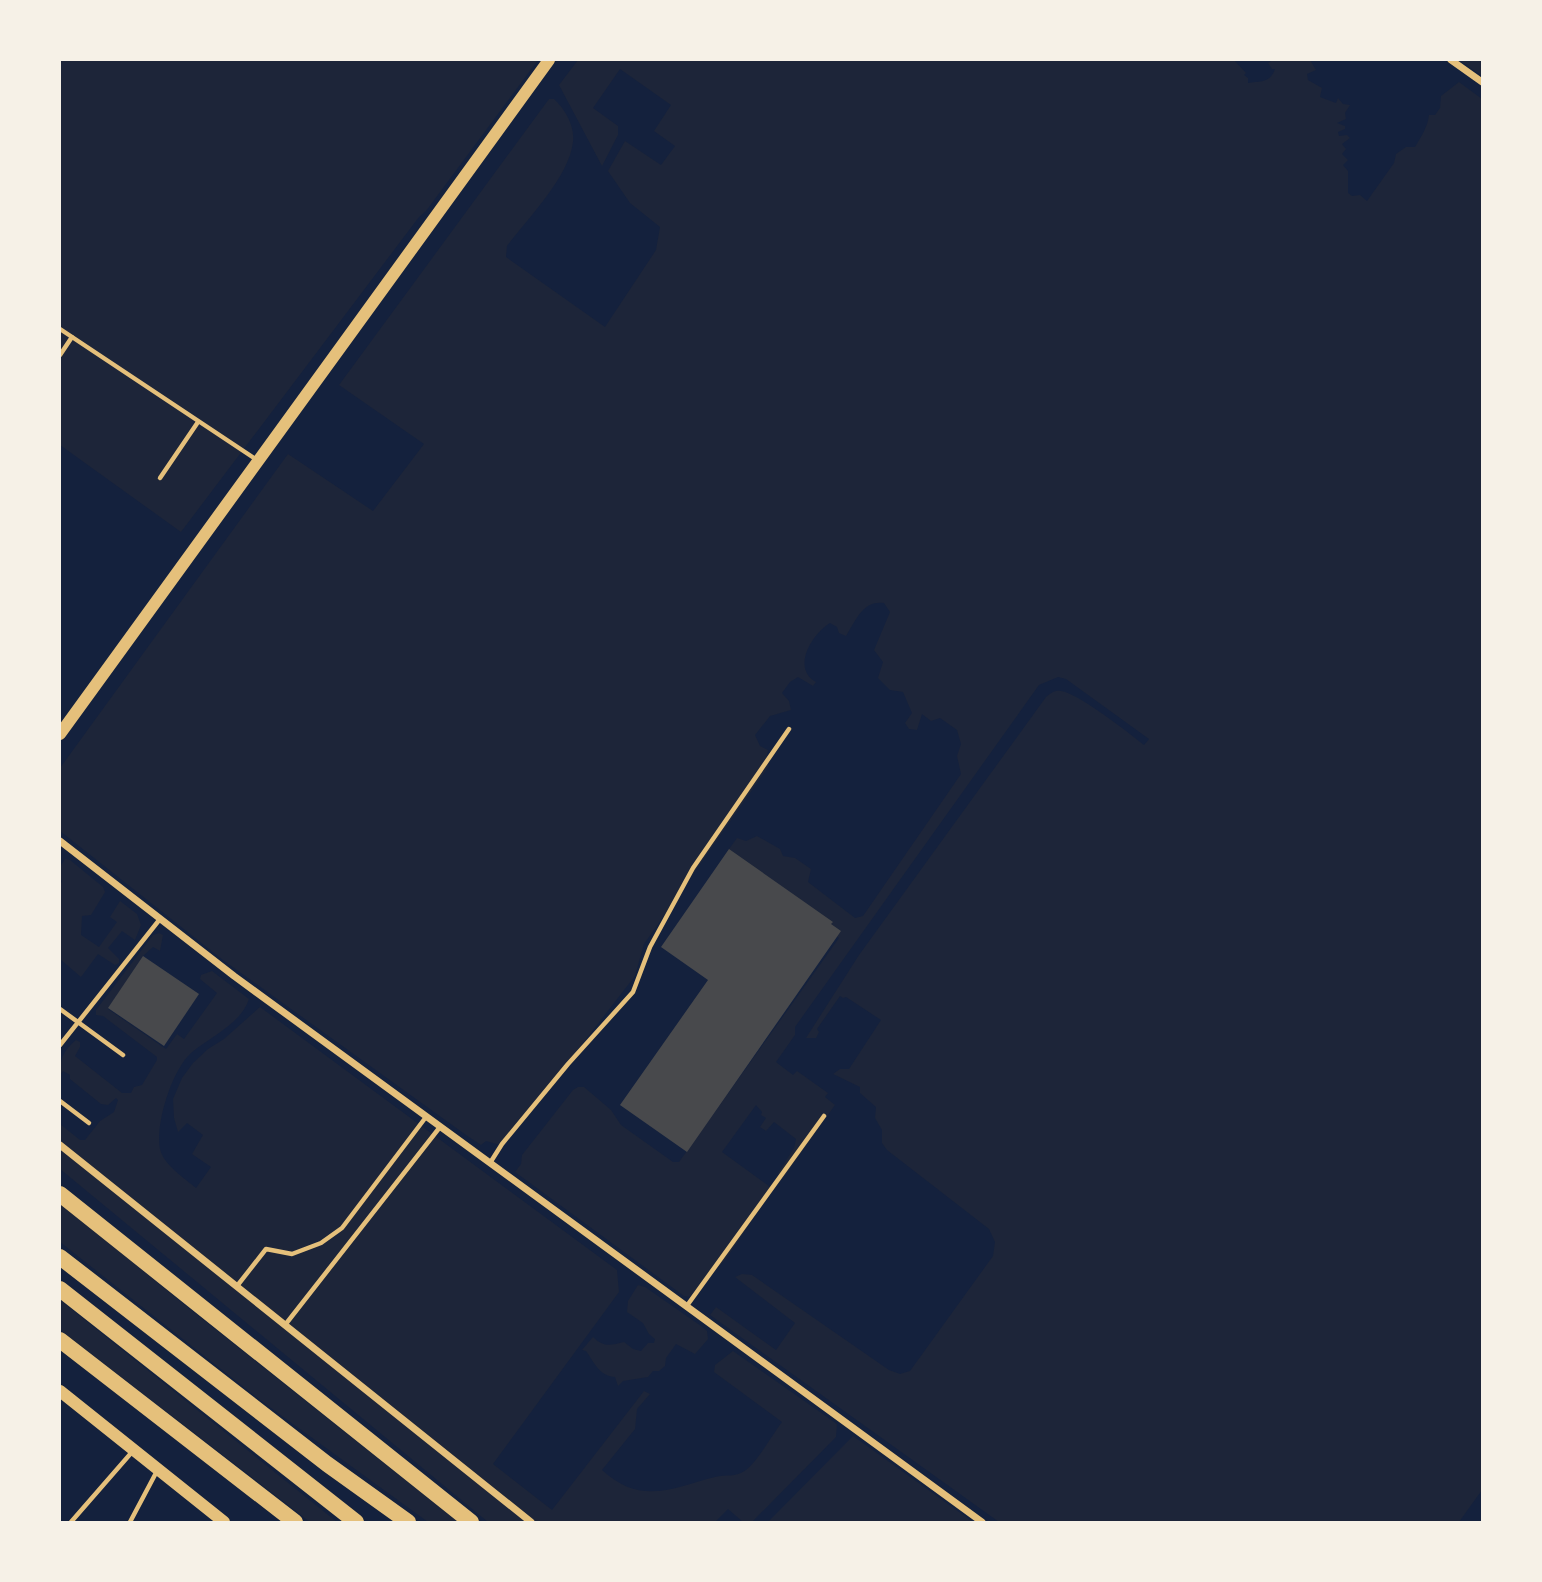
<svg xmlns="http://www.w3.org/2000/svg" width="1542" height="1582" font-family="'Archivo Narrow',sans-serif">
	<style>
		.green { fill: #1d2539 }
		.building { fill: #48494c }
		.lines { fill: none; stroke-linecap: round; stroke-linejoin: round }
		.service { stroke: #e5c07b; stroke-width: 4.5 }
		.minor { stroke: #e5c07b; stroke-width: 7 }
		.tertiary { stroke: #e5c07b; stroke-width: 12 }
		.trunk { stroke: #e5c07b; stroke-width: 16 }
	</style>
	<rect width="100%" height="100%" fill="#14213d"/>
	<!-- green -->
	<g class="green">
		<polygon points="60,60 538,60 426,211 419,217 181,532 60,445"/>
		<path d="M578 60H1234L1246 73 1244 75 1248 78V83C1261 81 1270 83 1275 69H1272L1268 63 1273 60H1310L1316 70 1307 74 1308 80 1322 88 1320 97 1336 103 1338 98 1343 104 1350 105 1345 113 1346 119 1337 123 1345 126V129L1338 132 1339 136 1347 135 1350 138 1342 144 1346 149 1342 154 1348 160 1343 165 1348 171V193L1352 196 1360 195 1367 201 1394 163 1396 154 1406 147H1415C1421 137 1428 126 1429 115H1435L1440 108 1441 96 1459 82 1482 99V1490L1459 1522H999L710 1315 716 1307 776 1350 795 1323 735 1277 742 1274 752 1275 889 1370 900 1374 910 1371 993 1256 995 1242 989 1229 887 1150 882 1143V1130L875 1118 876 1107 860 1093V1087L833 1074 840 1069H849L881 1020 846 997 843 998 840 996 817 1029 819 1032 816 1038H806L859 955 1046 697C1051 693 1055 690 1061 691 1078 693 1129 733 1144 745L1149 739 1066 679 1058 677 1039 685 795 1027V1035L776 1062 793 1075 797 1071 828 1093 825 1097 835 1105 784 1177 781 1178 778 1173 794 1148 796 1139 774 1122 766 1131 760 1127 766 1118 761 1115 762 1112 756 1105 722 1152 773 1189 726 1259 689 1297 684 1296 515 1172 521 1164 522 1155 573 1090 578 1087H584L611 1110 621 1125 673 1162H679L839 938 831 932V927L724 856 737 838 746 841 757 836 780 849 783 856 795 858 811 869 808 882 855 918 863 916 961 774 957 756 961 744 957 730 940 718 931 721 922 714 917 730 909 729 905 723 912 713 903 692 890 690 878 678 883 662 874 650 890 612 884 603C863 600 856 620 846 636L839 633 837 627 830 623C812 634 791 668 816 682L813 686 798 677 790 682 782 693 789 701 791 710 770 716 755 735 760 746 768 750 766 760 769 766 644 944 635 976 506 1142 500 1145 486 1141 481 1145 466 1135 223 960 60 831V768L288 454 373 511 424 444 339 385 549 99H554C565 109 575 126 573 142 569 177 528 218 507 246L506 257 605 327 656 250 660 227 630 203 608 171 625 141 661 165 675 146 654 131 671 105 620 69 593 108 618 126V135L602 166 559 85Z"/>
		<polygon points="1459,60 1482,60 1482,76"/>
		<polygon points="65,859 70,860 103,887 105,892 91,915 82,916 81,935 99,947 117,922 110,917 120,901 137,914 141,925 135,940 122,931 108,948 119,959 119,963 115,965 98,954 81,977 60,959 60,885 62,881 60,879 60,867"/>
		<path d="M159 933 163 935 160 951 153 947 143 956 108 1009 166 1049 177 1034 184 1039 217 993 200 979 201 975 212 971 249 999C241 1024 210 1037 191 1053 172 1070 155 1124 160 1149 163 1164 184 1178 196 1188L211 1167 192 1154 203 1135 187 1123 178 1132 174 1118 173 1099 182 1078 193 1063 208 1049 224 1039 260 1007 617 1270 619 1292 493 1464 552 1510 644 1391 650 1394 637 1409 635 1429 602 1470C641 1506 672 1488 715 1477 726 1474 735 1478 746 1470 758 1461 772 1435 782 1422L714 1372 715 1365 733 1351 837 1424 836 1437 752 1522H743L728 1509 715 1522H488L60 1169V1124L80 1140H85L100 1121 114 1112 118 1100 116 1098 108 1105 101 1104 70 1079V1075L63 1071 60 1075C60 1059 63 1051 76 1040L80 1042V1047L75 1056 122 1093H131L134 1087 142 1085 157 1060V1057L103 1016 96 1015V1010L153 935Z"/>
		<polygon points="60,1202 181,1302 458,1522 428,1522 260,1400 60,1242"/>
		<path d="M638 1285 645 1287 701 1326 707 1331 708 1339 695 1354 676 1344 666 1358 665 1366 659 1371H653L648 1377 623 1381 618 1386 615 1377C599 1376 594 1362 586 1351L582 1350 593 1337C604 1348 611 1345 624 1342L633 1349 641 1351 648 1343H654L655 1339 649 1334 643 1323 627 1312 628 1301Z"/>
		<polygon points="60,1300 337,1522 310,1522 60,1330"/>
		<polygon points="853,1436 973,1522 768,1522"/>
	</g>
	<!-- building -->
	<g class="building">
		<polygon points="729,849 833,922 831,924 841,931 687,1152 620,1105 708,980 661,947"/>
		<polygon points="143,956 199,994 164,1046 108,1008"/>
	</g>
	<g class="lines">
		<!-- service -->
		<g class="service">
			<polyline points="60,329 257,460"/>
			<polyline points="60,355 72,337"/>
			<polyline points="160,478 198,422"/>
			<polyline points="60,1009 123,1055"/>
			<polyline points="60,1045 160,919"/>
			<polyline points="60,1101 89,1123"/>
			<polyline points="490,1163 502,1144 568,1064 633,992 650,947 693,868 789,729"/>
			<polyline points="237,1286 266,1249 292,1254 321,1243 342,1228 426,1117"/>
			<polyline points="686,1307 824,1116"/>
			<polyline points="285,1325 440,1127"/>
			<polyline points="71,1522 132,1452"/>
			<polyline points="130,1522 157,1471"/>
		</g>
		<!-- minor -->
		<g class="minor">
			<polyline points="1451,60 1482,82"/>
			<polyline points="60,841 234,976 982,1522"/>
			<polyline points="60,1145 531,1522"/>
		</g>
		<!-- tertiary -->
		<g class="tertiary">
			<polyline points="60,734 549,60"/>
			<polyline points="60,1391 224,1522"/>
		</g>
		<!-- trunk -->
		<g class="trunk">
			<polyline points="60,1194 471,1522"/>
			<polyline points="60,1257 327,1464 408,1522"/>
			<polyline points="60,1289 356,1522"/>
			<polyline points="60,1340 295,1522"/>
		</g>
	</g>
	<!-- border -->
	<rect width="1542" height="1582" fill="none" stroke="#f6f1e7" stroke-width="122"/>
</svg>
